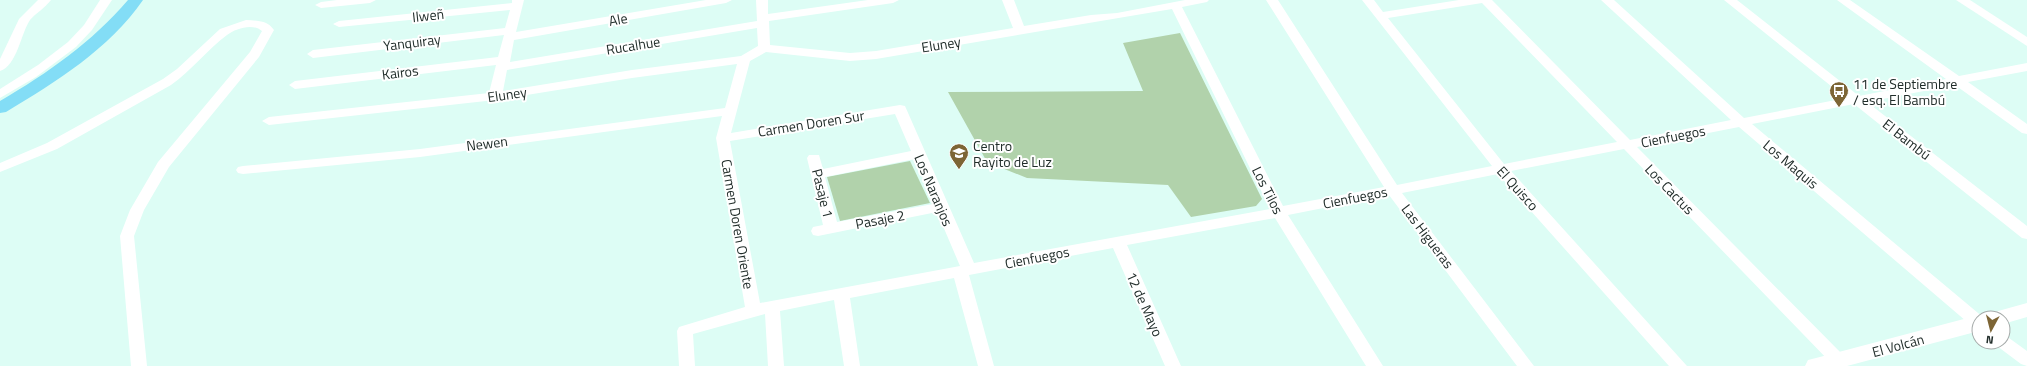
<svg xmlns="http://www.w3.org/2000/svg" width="2027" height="366" font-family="'Titillium Web',sans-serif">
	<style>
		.green { fill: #b1d2ab }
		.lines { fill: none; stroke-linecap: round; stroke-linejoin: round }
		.canal { fill: #83ddf6; fill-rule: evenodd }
		.minor { fill: #fff; fill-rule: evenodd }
		.tertiary { fill: #fff; fill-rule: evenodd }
		.labels { text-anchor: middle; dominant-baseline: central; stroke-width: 4; stroke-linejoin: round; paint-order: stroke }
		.street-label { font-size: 14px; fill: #212d2a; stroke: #fff }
		.poi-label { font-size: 14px; fill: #212d2a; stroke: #fff; text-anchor: start }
	</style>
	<rect width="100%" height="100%" fill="#ddfdf5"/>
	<!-- green -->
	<g class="green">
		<polygon points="1180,33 1262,199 1256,206 1191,217 1168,185 1027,178 987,162 948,92 1143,91 1123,43"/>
		<polygon points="910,161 930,203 840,221 827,177"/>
	</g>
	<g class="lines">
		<!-- canal -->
		<path class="canal" d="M128 0H143C109 49 56 82 6 112L0 113V101C48 73 92 42 128 0Z"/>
		<!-- minor -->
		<g class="minor">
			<path d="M38 0H51C45 8 36 13 30 20 21 33 17 66 0 71V59L19 19Z"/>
			<polygon points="100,0 112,0 92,30 76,47 36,77 0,98 0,89 38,65 68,42 84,25"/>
			<polygon points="337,0 376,0 370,3 321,8 315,5 321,2"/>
			<path d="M512 0H524L516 32 706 0H732L726 3 514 40 510 62 757 21 756 0H768V14L868 0H899L893 3 769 21 770 45 850 53 876 51 1013 28 1002 0H1014L1024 26 1091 15 1117 13 1185 0H1209L1207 2 1182 7 1283 206 1384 187 1266 0H1278L1397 185 1492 166 1362 0H1374L1383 12 1459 0H1492L1630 140 1731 120 1601 0H1614L1744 118 1846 98 1724 0H1737L1859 96 1946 79 1837 0H1850L1959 76 2027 63V71L1968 82 2027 124V134L2022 133 1955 85 1867 102 2027 226V239L2022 238 1854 104 1752 124 1984 318H1979V329L1973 327 1739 127 1637 147 1844 356 1846 360 1844 364 1839 366 1832 364 1624 149 1511 171 1687 366H1669L1498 174 1402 193 1534 366H1517L1389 195 1288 215 1383 366H1366L1275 218 1127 245 1181 366H1165L1113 248 969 275 994 366H978L954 278 850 298 860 366H844L834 300 780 311 784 366H768L765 314 693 334 695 366H679L677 331 679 327 745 307 716 138 722 116 420 157 243 174 238 173 236 170 238 167 243 166 420 149 725 108 737 64 632 78 495 100 269 125 262 121 269 117 489 93 496 65 295 89 289 85 295 81 498 57 504 35 313 58 307 54 313 50 505 28 510 10 339 27 333 24 339 21 512 3ZM1482 3 1617 142 1504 164 1388 18ZM1172 9 1270 209 974 263 905 106 900 105 731 133 750 61 766 52 850 61 876 59ZM757 28 758 46 741 56 632 70 503 91 507 70ZM895 114 911 151 823 169 819 155H809L807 158 823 225 813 227 811 231 813 235 818 236 937 212 960 266 760 303 730 141ZM915 159 933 204 837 222 825 177Z"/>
			<polygon points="1956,0 1970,0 2027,37 2027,46"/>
			<path d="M246 20C257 21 267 20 274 30L259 57 169 167 144 210 134 236 147 366H131L120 236 130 210 158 162 250 52 262 31C253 23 236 28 227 35 207 50 192 70 171 85L57 149 0 172V163L47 143 163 79 177 69 220 29Z"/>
			<polygon points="2003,336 2009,338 2027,351 2027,366 2021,364 1997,346 1995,342 2003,342"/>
		</g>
		<!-- tertiary -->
		<g class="tertiary">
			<polygon points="2027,303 2027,317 2003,324 2003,318 1988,318 1991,313"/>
			<polygon points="1979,315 1987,318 1979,318 1979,331 1847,366 1805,366 1808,360 1816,358"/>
		</g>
	</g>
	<!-- icons -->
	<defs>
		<symbol id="bus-pin" viewBox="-11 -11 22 30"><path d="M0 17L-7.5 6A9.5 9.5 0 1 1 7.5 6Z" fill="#7d6535" stroke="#fff"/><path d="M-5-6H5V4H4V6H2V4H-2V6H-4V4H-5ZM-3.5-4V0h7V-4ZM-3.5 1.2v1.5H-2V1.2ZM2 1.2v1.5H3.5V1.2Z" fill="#fff"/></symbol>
		<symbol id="school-pin" viewBox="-11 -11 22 30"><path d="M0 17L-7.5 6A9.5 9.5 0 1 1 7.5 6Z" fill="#7d6535" stroke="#fff"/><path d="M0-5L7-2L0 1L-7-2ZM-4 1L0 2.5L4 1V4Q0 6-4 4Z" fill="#fff"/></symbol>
	</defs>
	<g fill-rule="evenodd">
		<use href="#bus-pin" x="1828" y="80" width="22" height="30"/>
		<use href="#school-pin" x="948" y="142" width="22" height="30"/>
	</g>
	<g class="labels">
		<!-- street labels -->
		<g class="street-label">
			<text transform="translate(428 15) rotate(-6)">Ilweñ</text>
			<text transform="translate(618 19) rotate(-10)">Ale</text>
			<text transform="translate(412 42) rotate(-7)">Yanquiray</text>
			<text transform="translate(941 44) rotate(-9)">Eluney</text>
			<text transform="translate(633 45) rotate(-9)">Rucalhue</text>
			<text transform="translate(400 72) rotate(-7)">Kairos</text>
			<text transform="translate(507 94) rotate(-8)">Eluney</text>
			<text transform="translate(811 123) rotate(-9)">Carmen Doren Sur</text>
			<text transform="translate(1673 136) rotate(-11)">Cienfuegos</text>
			<text transform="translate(1907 139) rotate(38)">El Bambú</text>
			<text transform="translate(487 143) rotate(-7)">Newen</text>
			<text transform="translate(1791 164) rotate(40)">Los Maquis</text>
			<text transform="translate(1518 188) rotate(48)">El Quisco</text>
			<text transform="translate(1670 189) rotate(46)">Los Cactus</text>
			<text transform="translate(934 190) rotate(67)">Los Naranjos</text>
			<text transform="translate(1268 190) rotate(63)">Los Tilos</text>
			<text transform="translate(823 193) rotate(76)">Pasaje 1</text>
			<text transform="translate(1355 197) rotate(-11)">Cienfuegos</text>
			<text transform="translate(880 219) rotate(-11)">Pasaje 2</text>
			<text transform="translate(738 224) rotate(80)">Carmen Doren Oriente</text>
			<text transform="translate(1428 236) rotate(53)">Las Higueras</text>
			<text transform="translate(1037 257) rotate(-11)">Cienfuegos</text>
			<text transform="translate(1145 304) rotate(66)">12 de Mayo</text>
			<text transform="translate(1898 345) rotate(-15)">El Volcán</text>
		</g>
		<!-- poi labels -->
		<g class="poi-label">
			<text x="1853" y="83">11 de Septiembre<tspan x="1853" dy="16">/ esq. El Bambú</tspan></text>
			<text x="973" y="145">Centro<tspan x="973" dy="16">Rayito de Luz</tspan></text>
		</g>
	</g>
	<!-- north arrow -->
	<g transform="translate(1991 330) rotate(187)"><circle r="19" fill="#ffffff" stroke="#a6abaa"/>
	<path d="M0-3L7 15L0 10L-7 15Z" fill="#7d6535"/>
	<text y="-6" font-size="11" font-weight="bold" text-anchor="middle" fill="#212d2a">N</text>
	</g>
</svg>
